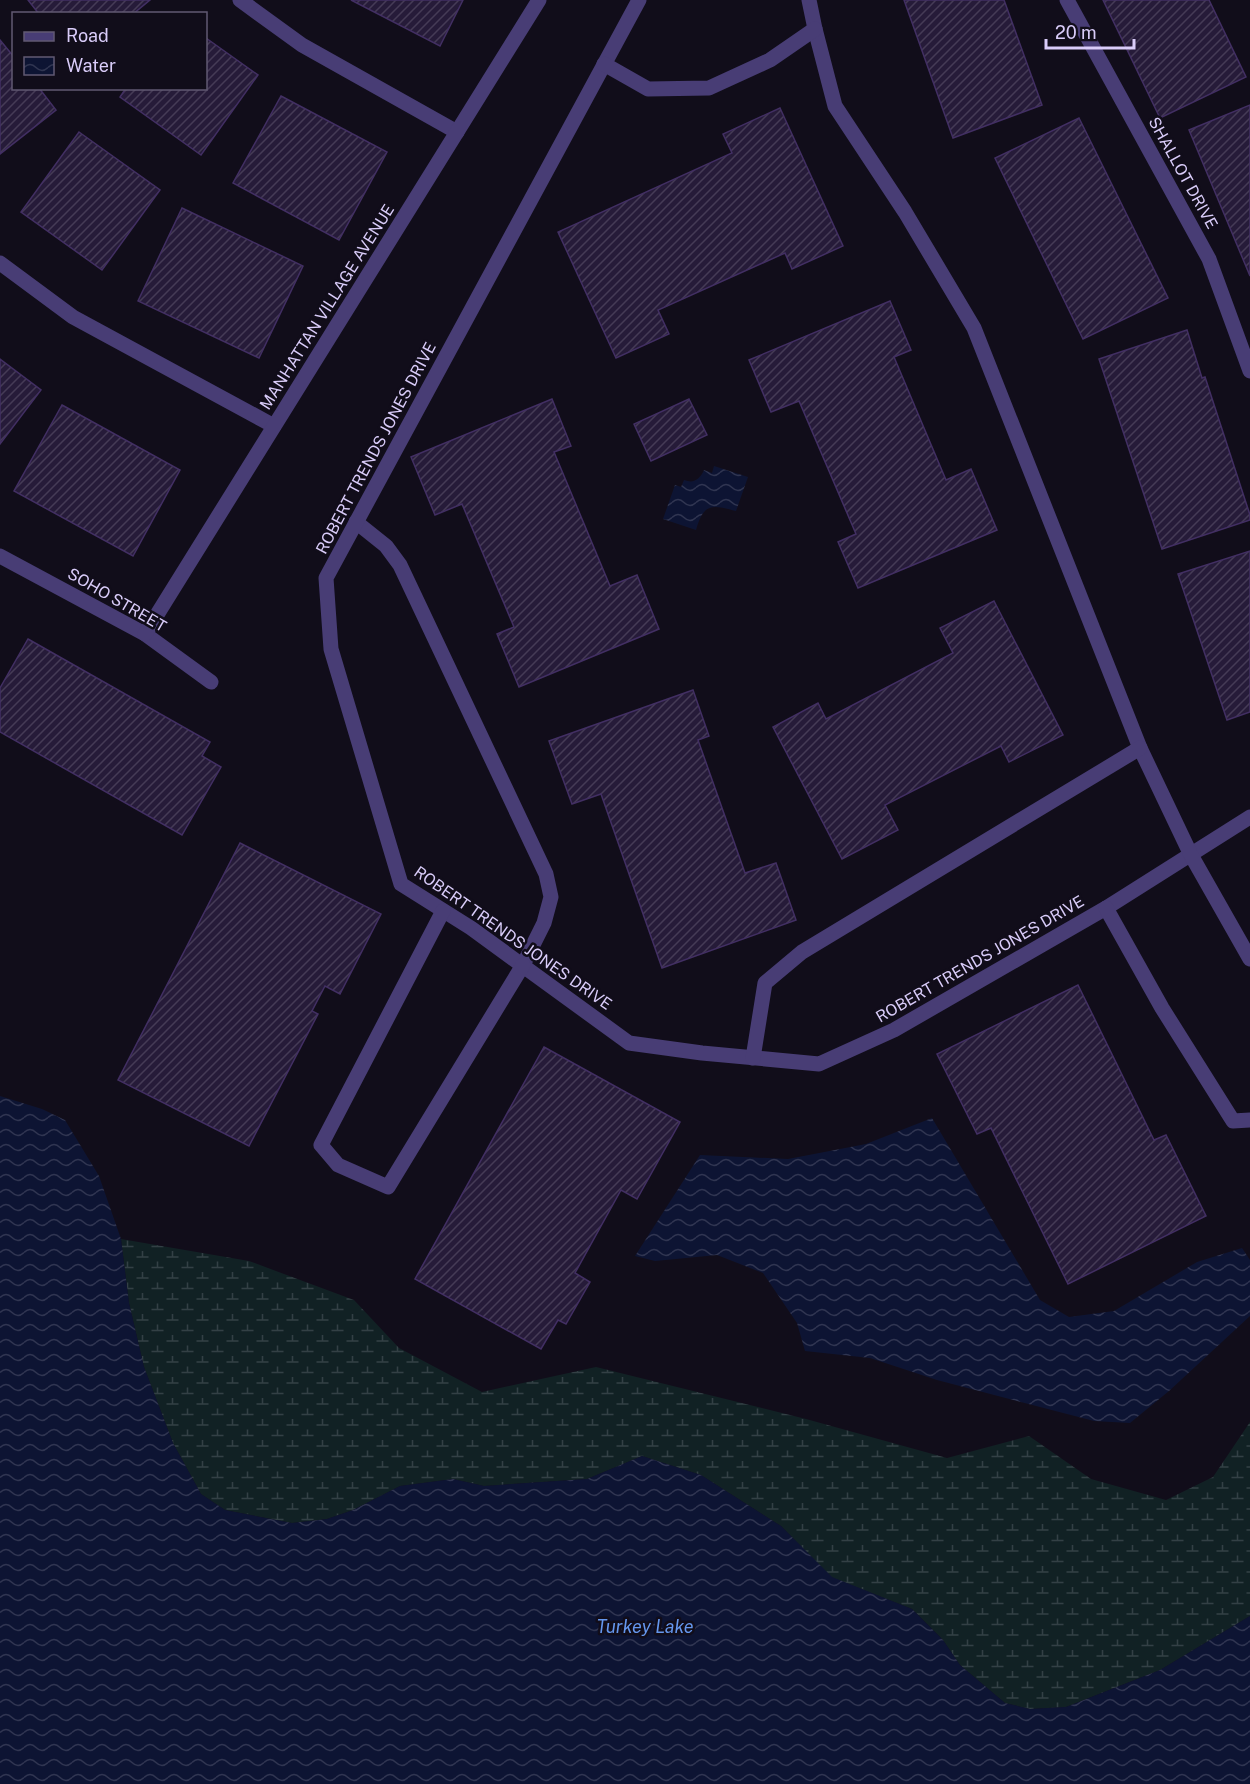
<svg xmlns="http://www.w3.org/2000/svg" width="1250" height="1784" font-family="'Public Sans',sans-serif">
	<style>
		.wetland { fill: url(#wetland-marsh) }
		.water { fill: url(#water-waves) }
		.building { fill: url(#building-hatch); stroke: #422f63; stroke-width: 1.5 }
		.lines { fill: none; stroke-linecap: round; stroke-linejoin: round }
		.lane { stroke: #483d75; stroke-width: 15 }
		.street { stroke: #483d75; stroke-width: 15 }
		.labels { text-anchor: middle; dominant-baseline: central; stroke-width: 5; stroke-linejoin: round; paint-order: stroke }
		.street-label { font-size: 16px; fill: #d9ccf9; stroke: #110d1a }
		.water-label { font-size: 18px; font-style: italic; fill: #6597ee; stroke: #110d1a }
	</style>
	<defs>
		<pattern id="wetland-marsh" width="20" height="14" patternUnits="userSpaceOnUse" patternTransform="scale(1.5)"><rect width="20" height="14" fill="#112124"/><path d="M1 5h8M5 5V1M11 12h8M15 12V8" fill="none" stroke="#334045"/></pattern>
		<pattern id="water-waves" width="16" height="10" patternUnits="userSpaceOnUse" patternTransform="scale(1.5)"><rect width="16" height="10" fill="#0d1433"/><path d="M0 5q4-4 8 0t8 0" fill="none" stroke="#303551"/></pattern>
		<pattern id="building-hatch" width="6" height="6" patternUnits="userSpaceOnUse" patternTransform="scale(1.5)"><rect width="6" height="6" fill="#261b39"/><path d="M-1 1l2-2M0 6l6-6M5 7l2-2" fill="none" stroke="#453b56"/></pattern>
	</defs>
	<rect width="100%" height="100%" fill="#110d1a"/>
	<!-- wetland -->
	<polygon class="wetland" points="121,1239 249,1261 354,1300 399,1348 482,1392 596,1367 806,1419 947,1458 1029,1436 1091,1479 1166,1500 1213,1477 1250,1422 1250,1616 1160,1670 1066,1707 1030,1709 1005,1703 960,1665 943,1640 912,1609 831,1577 781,1526 701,1475 642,1456 587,1479 484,1486 453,1479 400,1486 353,1510 327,1519 292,1523 225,1510 201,1494 173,1443 144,1367 129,1303"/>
	<!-- water -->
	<g class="water">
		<path d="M714 466 748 477 736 511C712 505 704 502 696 530L663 519 675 485 681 487 684 480C694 484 700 479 704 470L712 473Z"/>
		<polygon points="0,1096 42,1109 65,1120 99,1176 121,1239 129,1303 144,1367 173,1443 201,1494 225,1510 292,1523 327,1519 353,1510 400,1486 453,1479 484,1486 587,1479 642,1456 701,1475 781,1526 832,1577 912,1609 943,1640 960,1665 1005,1703 1030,1709 1066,1707 1160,1670 1250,1616 1250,1784 0,1784"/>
		<polygon points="932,1118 1040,1300 1069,1317 1114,1311 1197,1262 1242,1248 1250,1260 1250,1316 1169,1391 1130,1423 1094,1421 937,1380 870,1358 805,1351 797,1323 763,1273 717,1255 655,1261 635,1256 700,1155 788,1159 866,1144"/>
	</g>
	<!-- building -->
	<g class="building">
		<polygon points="28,0 150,0 133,14 39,14"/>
		<polygon points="351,0 463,0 440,46"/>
		<polygon points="904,0 1004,0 1042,105 953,138"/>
		<polygon points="1103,0 1209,0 1246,77 1160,118"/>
		<polygon points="206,38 258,75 201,155 120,97 126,88 206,88"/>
		<polygon points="0,40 14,57 14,88 39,88 56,110 0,154"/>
		<polygon points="281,96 387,152 339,240 233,183"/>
		<polygon points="1250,105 1250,276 1189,130"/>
		<polygon points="780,108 843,246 792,269 785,253 658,310 669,334 616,358 558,232 732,153 723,134"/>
		<polygon points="1079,118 1168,298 1083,339 995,158"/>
		<polygon points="79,132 160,190 102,270 21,212"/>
		<polygon points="182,208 303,266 259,358 138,301"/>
		<polygon points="890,301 911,350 894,357 946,480 971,469 997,530 858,588 838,542 856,534 799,401 771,412 749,360"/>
		<polygon points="1187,330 1202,378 1205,377 1250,515 1250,520 1162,549 1099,359"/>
		<polygon points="0,359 41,390 0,444"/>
		<polygon points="552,399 571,446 554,452 610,586 637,575 659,629 519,687 497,634 514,627 462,504 435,515 411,457"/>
		<polygon points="689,399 707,435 651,461 634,424"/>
		<polygon points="62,405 180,470 133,556 14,491"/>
		<polygon points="1250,551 1250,712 1227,720 1178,574"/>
		<polygon points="994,601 1063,735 1009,762 1001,746 885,805 898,830 842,859 773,727 818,703 826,719 953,653 940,628"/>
		<polygon points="28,639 210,742 202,756 221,767 182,835 0,732 0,688"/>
		<polygon points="693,690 709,736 698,740 745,873 776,863 796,920 662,968 601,794 572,804 549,741"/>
		<polygon points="240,843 381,914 340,994 325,986 312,1011 318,1014 249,1146 118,1080"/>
		<polygon points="1078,985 1154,1140 1166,1135 1206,1216 1068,1284 991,1128 977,1134 937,1054"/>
		<polygon points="544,1047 680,1122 637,1199 621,1190 575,1273 590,1282 566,1324 558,1320 541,1349 415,1279"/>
	</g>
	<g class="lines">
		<!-- lane -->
		<g class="lane">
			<polyline points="240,0 302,45 457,132"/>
			<polyline points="0,263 73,317 274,426"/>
			<polyline points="356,522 386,546 400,565 546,874 551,897 544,923 523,965"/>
			<polyline points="0,556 145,634 211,682"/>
			<polyline points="145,634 539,0"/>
		</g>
		<!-- street -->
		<g class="street">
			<polyline points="639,0 326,578 331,649 401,884 471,928 629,1043 702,1053 819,1064 894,1030 1106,908 1250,817"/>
			<polyline points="809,0 815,29 835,106 905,212 974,328 1140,748 1191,855 1250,959"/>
			<polyline points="1067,0 1209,259 1250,371"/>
			<polyline points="604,64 648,89 709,88 770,60 815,29"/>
			<polyline points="1106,908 1162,1008 1233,1121 1250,1120"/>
			<polyline points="443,911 321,1145 338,1165 388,1187 523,965"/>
			<polyline points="753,1058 765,983 802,952 1140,748"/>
		</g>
	</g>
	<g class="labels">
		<!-- street labels -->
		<g class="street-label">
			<text transform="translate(1183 173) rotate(61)">SHALLOT DRIVE</text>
			<text transform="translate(327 307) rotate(-58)">MANHATTAN VILLAGE AVENUE</text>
			<text transform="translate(376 448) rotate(-62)">ROBERT TRENDS JONES DRIVE</text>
			<text transform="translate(117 600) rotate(30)">SOHO STREET</text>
			<text transform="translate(513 938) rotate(35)">ROBERT TRENDS JONES DRIVE</text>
			<text transform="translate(980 959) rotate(-30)">ROBERT TRENDS JONES DRIVE</text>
		</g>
		<!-- water labels -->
		<g class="water-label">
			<text x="645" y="1626">Turkey Lake</text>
		</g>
	</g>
	<!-- legend -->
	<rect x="12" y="12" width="195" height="78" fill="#110d1a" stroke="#615973" stroke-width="1.5"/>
	<rect x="24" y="32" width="30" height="9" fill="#483d75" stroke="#615973" stroke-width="1.5"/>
	<text x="66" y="42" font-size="18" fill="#d9ccf9">Road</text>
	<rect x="24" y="57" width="30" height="18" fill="url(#water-waves)" stroke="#615973" stroke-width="1.5"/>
	<text x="66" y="72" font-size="18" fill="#d9ccf9">Water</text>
	<!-- scale -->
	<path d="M1046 39v9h88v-9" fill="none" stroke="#d9ccf9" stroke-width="3"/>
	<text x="1055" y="39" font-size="18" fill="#d9ccf9" stroke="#110d1a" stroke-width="4.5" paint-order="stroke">20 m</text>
</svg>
